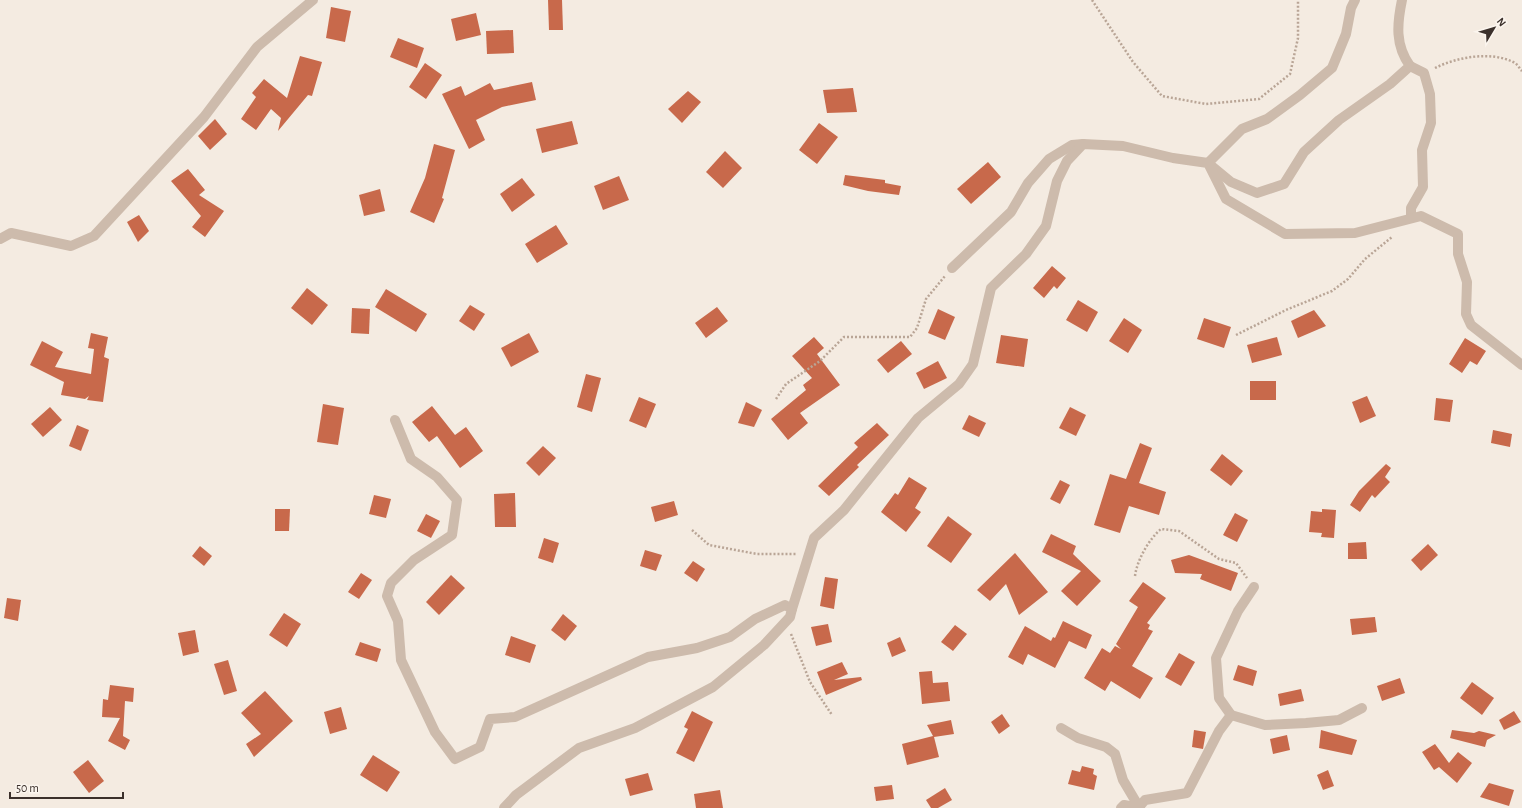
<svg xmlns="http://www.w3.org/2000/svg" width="1522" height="808" font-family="'Alegreya Sans',sans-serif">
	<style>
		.building { fill: #c8694b }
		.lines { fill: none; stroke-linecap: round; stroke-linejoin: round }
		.path { stroke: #b9a596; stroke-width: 2.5; stroke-dasharray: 2 2; stroke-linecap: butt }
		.minor { stroke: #cdbbac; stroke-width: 10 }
	</style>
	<rect width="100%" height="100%" fill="#f4ebe1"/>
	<!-- building -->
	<g class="building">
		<polygon points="548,0 562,0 563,30 549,30"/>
		<polygon points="331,7 351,11 345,42 326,38"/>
		<polygon points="476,13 481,35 456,41 451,19"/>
		<polygon points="513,30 514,53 487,54 486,31"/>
		<polygon points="398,38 424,48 417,68 390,57"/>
		<polygon points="300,56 322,62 312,96 308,95 278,131 281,118 271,109 256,130 241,119 256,97 252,93 264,79 287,98"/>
		<polygon points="425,63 442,75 426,99 409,87"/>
		<polygon points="532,82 536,100 502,107 476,120 485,140 469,149 442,94 461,86 465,96 490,83 494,90"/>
		<polygon points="853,88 857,112 827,113 823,90"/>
		<polygon points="688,91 701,102 682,123 668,109"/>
		<polygon points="215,119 227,134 210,150 198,136"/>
		<polygon points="572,121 578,144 542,153 536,129"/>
		<polygon points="819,123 838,137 817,164 799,150"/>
		<polygon points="434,144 455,150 442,198 444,199 434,223 410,212 425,178"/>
		<polygon points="725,151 742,168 723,188 706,172"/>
		<polygon points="988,162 1001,177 971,204 957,189"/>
		<polygon points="188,169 205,190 199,195 224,211 205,237 192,227 201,216 171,181"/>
		<polygon points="845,175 885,180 885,183 901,186 899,195 868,191 843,185"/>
		<polygon points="619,176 629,200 603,210 594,186"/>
		<polygon points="522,178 535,195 512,212 500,194"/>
		<polygon points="380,189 385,211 364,216 359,195"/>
		<polygon points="139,215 149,231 138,242 127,222"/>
		<polygon points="556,225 568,244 537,263 525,244"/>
		<polygon points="1052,266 1066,278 1057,289 1054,286 1044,298 1033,288"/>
		<polygon points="307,288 328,305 312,325 291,308"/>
		<polygon points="386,289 427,314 416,332 375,307"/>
		<polygon points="1078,300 1098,312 1087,332 1066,320"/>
		<polygon points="470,305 485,314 474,331 459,321"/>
		<polygon points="717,307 728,321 706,338 695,323"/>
		<polygon points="352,308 370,309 369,334 351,333"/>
		<polygon points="938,309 955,317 945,340 928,333"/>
		<polygon points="1314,310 1326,326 1298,338 1291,321"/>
		<polygon points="1124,318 1142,330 1128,353 1109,341"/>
		<polygon points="1204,318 1231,327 1224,348 1197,339"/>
		<polygon points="91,333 108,337 104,357 109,359 103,402 87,400 89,396 85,399 61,395 64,382 30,365 42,341 63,352 55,367 91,374 94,349 88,348"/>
		<polygon points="529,333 539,352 511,367 501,348"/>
		<polygon points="1001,335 1028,339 1024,367 996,363"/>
		<polygon points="814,337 824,348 817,354 840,385 800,413 808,423 788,440 771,419 806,390 803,385 812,378 792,356"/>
		<polygon points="1277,337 1282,355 1252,363 1247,345"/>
		<polygon points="1465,338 1486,351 1477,365 1470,361 1462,373 1449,364"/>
		<polygon points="901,341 912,354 888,373 877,360"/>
		<polygon points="938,361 947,378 924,389 916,373"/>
		<polygon points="586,374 601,378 592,412 577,407"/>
		<rect x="1250" y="381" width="26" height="19"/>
		<polygon points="1367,396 1376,416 1360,423 1352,402"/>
		<polygon points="639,397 656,404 646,428 629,421"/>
		<polygon points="1436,398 1453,400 1450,422 1434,420"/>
		<polygon points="746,402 762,410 754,427 738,423"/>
		<polygon points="323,404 344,408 338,445 317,442"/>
		<polygon points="432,406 455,435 466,427 483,451 460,468 437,436 429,442 412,422"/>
		<polygon points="50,407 62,420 43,437 31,424"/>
		<polygon points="1070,407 1086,415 1076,436 1059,428"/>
		<polygon points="969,415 986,423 979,437 962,429"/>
		<polygon points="877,423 889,435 857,465 859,467 829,496 818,486 858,447 854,443"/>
		<polygon points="77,425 89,430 81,451 69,446"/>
		<polygon points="1493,430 1512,434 1510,447 1491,443"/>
		<polygon points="1140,443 1152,448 1139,483 1166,492 1159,515 1129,506 1120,533 1094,525 1110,474 1126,479"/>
		<polygon points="543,446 556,458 539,476 526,463"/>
		<polygon points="1222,454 1243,471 1231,486 1210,470"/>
		<polygon points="1386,464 1391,468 1385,477 1390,482 1375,498 1372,495 1360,512 1350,505 1359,491"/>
		<polygon points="909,477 927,488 915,508 921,512 906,532 881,512 895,493 898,495"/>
		<polygon points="1060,480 1070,485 1060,504 1050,499"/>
		<polygon points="515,493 516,527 495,527 494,494"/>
		<polygon points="374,495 391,499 386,518 369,514"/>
		<polygon points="674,501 678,515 655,522 651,507"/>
		<polygon points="275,509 290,509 289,531 275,531"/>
		<polygon points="1322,509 1336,510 1334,538 1321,537 1322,533 1309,532 1311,511 1322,512"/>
		<polygon points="1235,513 1248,520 1237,542 1223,535"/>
		<polygon points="426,514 440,521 431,538 417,531"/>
		<polygon points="948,516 972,534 951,563 927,546"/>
		<polygon points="1051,534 1076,546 1073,554 1101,581 1077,606 1061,591 1081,571 1042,552"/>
		<polygon points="544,538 559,543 553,563 538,558"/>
		<polygon points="1366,542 1367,559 1348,559 1348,543"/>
		<polygon points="1428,544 1438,555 1421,571 1411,560"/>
		<polygon points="200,546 212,556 204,566 192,556"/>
		<polygon points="645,550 662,555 656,571 640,566"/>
		<polygon points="1015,553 1048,592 1019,615 1006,584 990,601 977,590"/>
		<polygon points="1189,555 1238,573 1231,591 1200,579 1202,574 1175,573 1171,560"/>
		<polygon points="693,561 705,569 697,582 684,573"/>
		<polygon points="361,573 372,580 359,599 348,592"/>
		<polygon points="451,575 465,588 439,615 426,602"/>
		<polygon points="825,577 838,579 834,609 820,606"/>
		<polygon points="1143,582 1166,598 1147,623 1150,625 1148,629 1153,631 1132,666 1153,678 1140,699 1111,681 1105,691 1084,678 1102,648 1110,653 1115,646 1121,649 1116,644 1138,607 1129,601"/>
		<polygon points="7,598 21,600 18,621 4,618"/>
		<polygon points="284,613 301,624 287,647 269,635"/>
		<polygon points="563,614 577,626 565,641 551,630"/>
		<polygon points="1375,617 1377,632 1352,635 1350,619"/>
		<polygon points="1063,621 1092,635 1086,649 1069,641 1055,668 1028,654 1023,665 1008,657 1025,626 1051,641 1053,637 1055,638"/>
		<polygon points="828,624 832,642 816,646 811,627"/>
		<polygon points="955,625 967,634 953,651 941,642"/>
		<polygon points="195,630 199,652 183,656 178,633"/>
		<polygon points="511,636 536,645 530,663 505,655"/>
		<polygon points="900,637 906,651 892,657 887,643"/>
		<polygon points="360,642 381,649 377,662 355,655"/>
		<polygon points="1179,653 1195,662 1181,686 1165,677"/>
		<polygon points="228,660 237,691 224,695 214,664"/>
		<polygon points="842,662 848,674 834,680 861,677 862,680 826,695 817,672"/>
		<polygon points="1238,665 1257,671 1253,686 1233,680"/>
		<polygon points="932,671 933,683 948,682 950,701 922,704 919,672"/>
		<polygon points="1400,678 1405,693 1382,701 1377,686"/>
		<polygon points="1472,682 1494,698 1482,715 1460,698"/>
		<polygon points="110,685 134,688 133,702 125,701 123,736 130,740 125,750 108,741 120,718 102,717 103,699 108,700"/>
		<polygon points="1301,689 1304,701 1280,706 1278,694"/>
		<polygon points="265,691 293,721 254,757 246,744 261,734 241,713"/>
		<polygon points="341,707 347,729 330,734 324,712"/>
		<polygon points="692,711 713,722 694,762 676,753 688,729 684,727"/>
		<polygon points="1514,711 1521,722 1504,730 1499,720"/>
		<polygon points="1002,714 1010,726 999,734 991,722"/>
		<polygon points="951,720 954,734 934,737 939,757 907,765 902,744 933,736 927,725"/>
		<polygon points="1194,730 1206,732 1203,749 1192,747"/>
		<polygon points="1321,730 1357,740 1352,755 1319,748"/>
		<polygon points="1452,730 1474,733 1479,731 1496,735 1487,740 1485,747 1450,738"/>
		<polygon points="1287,735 1290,750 1273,754 1270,739"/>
		<polygon points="1435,744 1449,763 1458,752 1472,763 1457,783 1439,767 1434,770 1422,752"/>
		<polygon points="373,755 400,772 387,792 360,775"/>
		<polygon points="88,760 104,781 89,793 73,772"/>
		<polygon points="1082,766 1094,769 1093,774 1097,776 1094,790 1068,784 1072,770 1080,772"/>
		<polygon points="1328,770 1334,786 1323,790 1317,775"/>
		<polygon points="648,773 653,790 630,796 625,779"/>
		<polygon points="1489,783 1514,790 1509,806 1480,797"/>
		<polygon points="892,785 894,799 876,801 874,787"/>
		<polygon points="945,788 952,800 938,808 931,808 926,800"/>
		<polygon points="720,790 723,808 696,808 694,794"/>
	</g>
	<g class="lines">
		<!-- path -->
		<g class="path">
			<polyline points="1092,0 1133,62 1162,96 1206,104 1259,99 1290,74 1298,38 1298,0"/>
			<path d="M1435 68C1457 57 1491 51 1513 62 1517 63 1519 68 1522 71"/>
			<polyline points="1236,335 1286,310 1332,291 1348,279 1365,259 1392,237"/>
			<polyline points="776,399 786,384 820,361 844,337 910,337 917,328 926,299 945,276"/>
			<polyline points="692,530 709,545 757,554 797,554"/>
			<path d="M1135 576C1137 560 1149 539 1161 529L1179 531 1219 559 1236 563 1247 578"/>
			<polyline points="791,634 810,682 832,715"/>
		</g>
		<!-- minor -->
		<g class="minor">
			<path d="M1355 0 1351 8 1346 34 1332 68 1300 95 1267 119 1242 129 1208 163 1231 182 1257 193 1284 184 1304 152 1339 120 1390 84 1410 66C1395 45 1397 24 1402 0"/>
			<polyline points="1410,66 1424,73 1430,94 1431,123 1422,150 1423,187 1411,208 1411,218"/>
			<polyline points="0,239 11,233 71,246 94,236 204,117 257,47 313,0"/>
			<polyline points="952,268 1011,212 1028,183 1049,159 1072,145 1083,144"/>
			<polyline points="395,420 411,459 437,477 457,500 452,535 414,560 391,583 387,596 398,621 401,660 435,732 455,759 480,747 490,719 515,717 648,657 697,648 730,637 755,619 785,605 792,609 790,617 764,645 713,687 635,728 579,748 516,795 504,808"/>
			<polyline points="792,609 814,538 844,510 918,418 959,384 973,364 991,288 1026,254 1046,226 1057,181 1067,161 1083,144 1123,146 1173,158 1208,163 1226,199 1285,234 1355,233 1421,216 1458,234 1458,254 1467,282 1466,314 1471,325 1522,365"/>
			<polyline points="1231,715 1219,698 1216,658 1238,611 1254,587"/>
			<polyline points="1061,728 1078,738 1106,747 1115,754 1123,780 1139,807 1145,800 1187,793 1219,731 1231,715 1265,725 1306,723 1339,720 1362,708"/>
			<polyline points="1121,808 1124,805 1140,808"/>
		</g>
	</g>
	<!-- north arrow -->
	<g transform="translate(1494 28) rotate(52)" stroke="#fbf5ee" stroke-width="3" paint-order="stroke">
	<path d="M0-3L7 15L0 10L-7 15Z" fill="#3b302b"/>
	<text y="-6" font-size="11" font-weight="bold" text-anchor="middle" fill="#3b302b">N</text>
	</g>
	<!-- scale -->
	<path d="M10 792v6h113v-6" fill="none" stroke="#3b302b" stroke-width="2"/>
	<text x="16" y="792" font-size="12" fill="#3b302b" stroke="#fbf5ee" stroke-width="3" paint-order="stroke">50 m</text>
</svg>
